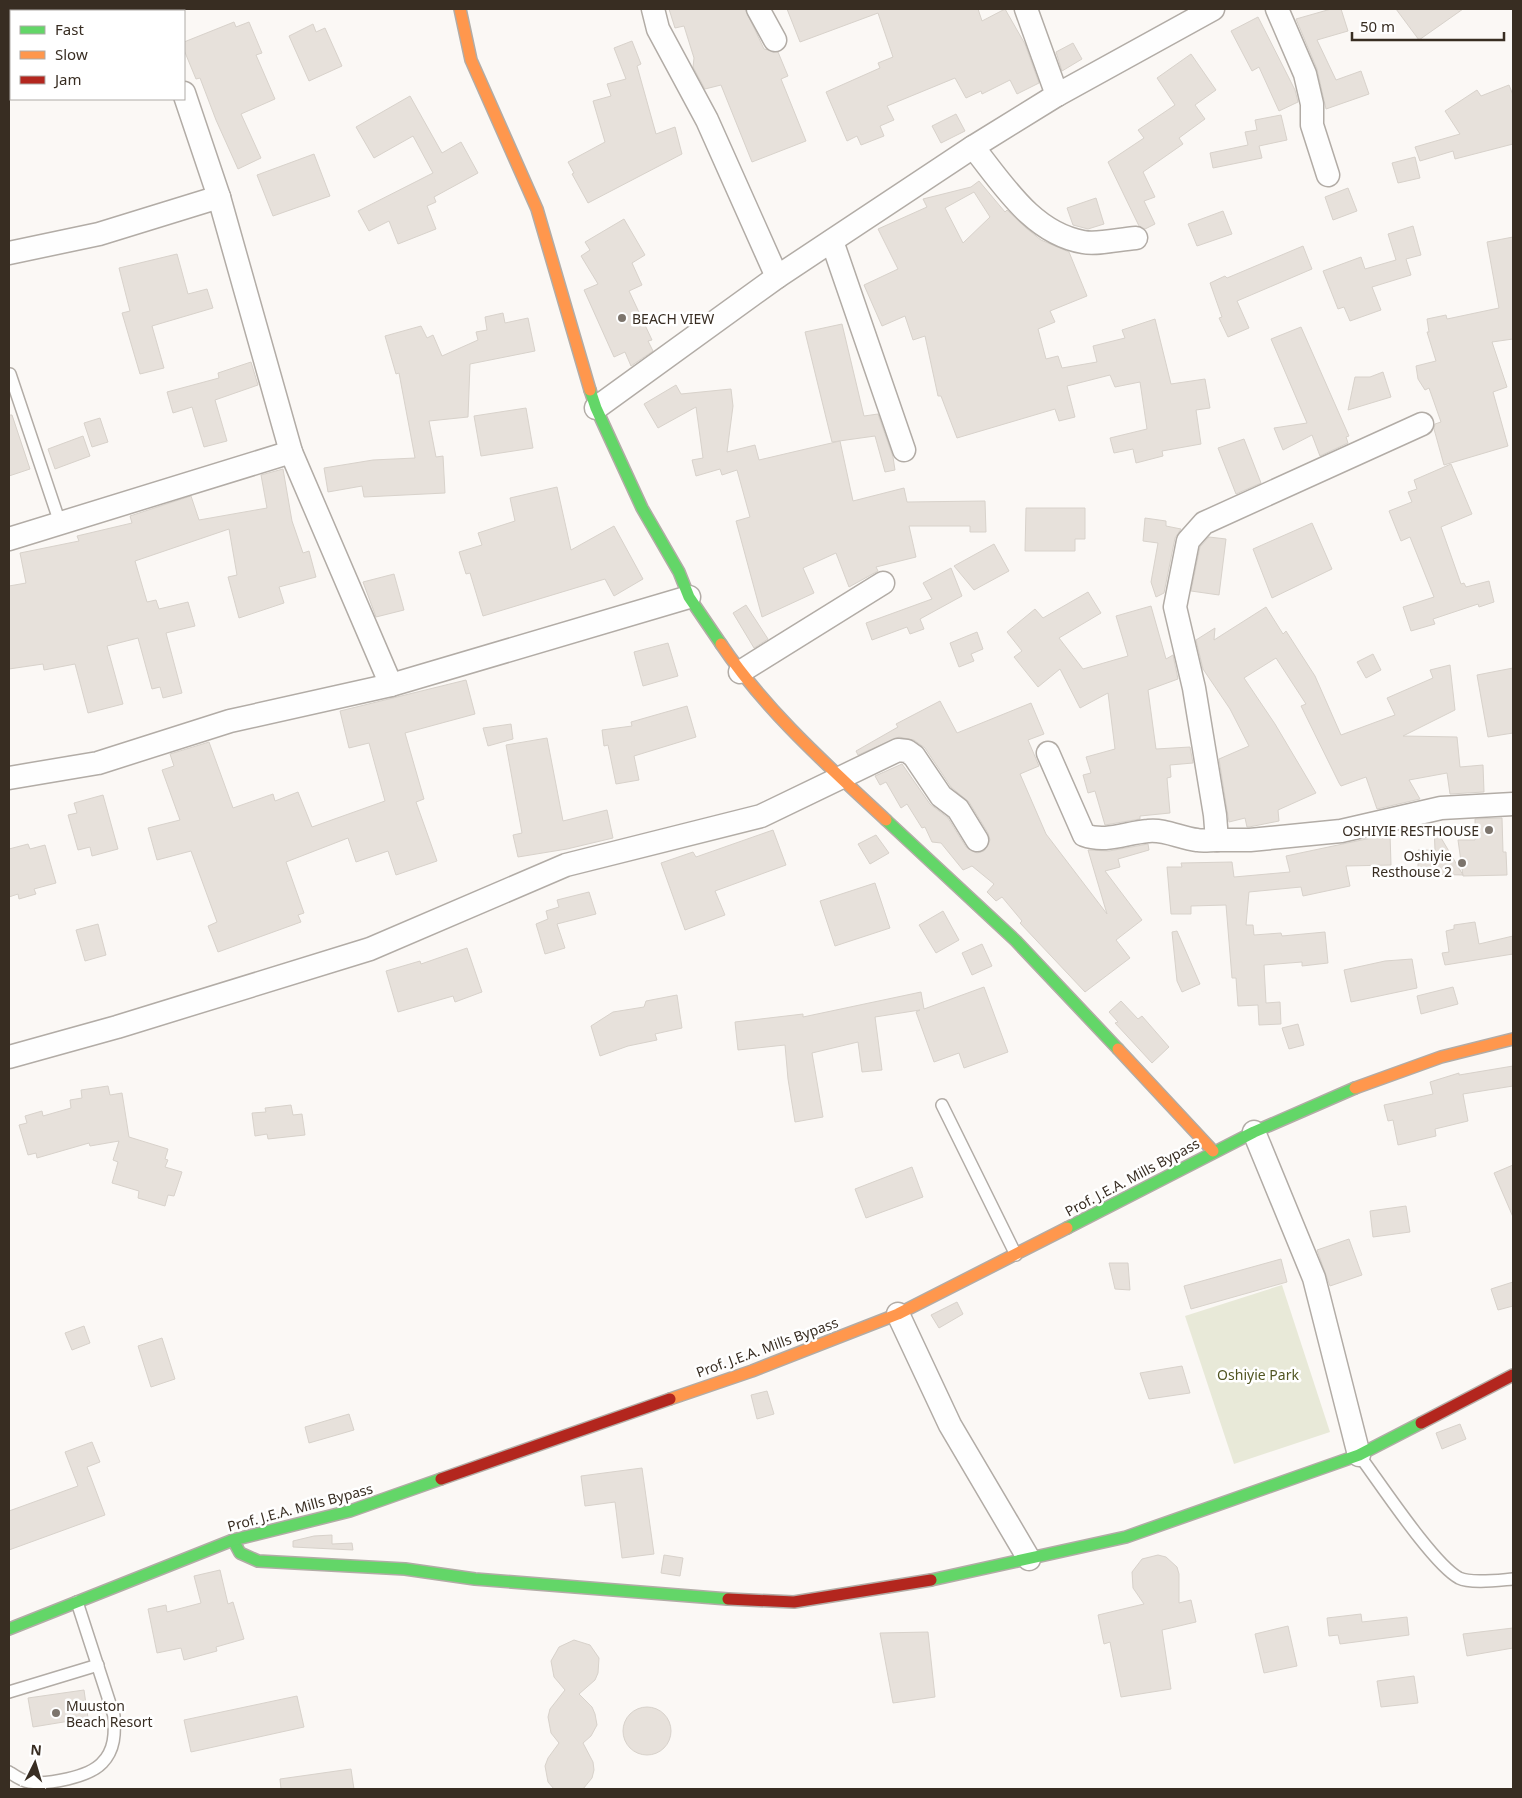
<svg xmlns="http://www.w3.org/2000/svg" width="1522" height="1798" font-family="'Noto Sans',sans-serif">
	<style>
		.green { fill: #e8e9d8 }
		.building { fill: #e7e1db; stroke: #d8d2cb; fill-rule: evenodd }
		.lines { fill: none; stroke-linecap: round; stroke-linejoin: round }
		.lane-casing { stroke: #b2aca6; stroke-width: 14 }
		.street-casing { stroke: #b2aca6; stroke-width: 25 }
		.fast-casing { stroke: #b2aca6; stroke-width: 14 }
		.slow-casing { stroke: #b2aca6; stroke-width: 14 }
		.jam-casing { stroke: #b2aca6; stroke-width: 14 }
		.lane { stroke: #fefefe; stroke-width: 11 }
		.street { stroke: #fefefe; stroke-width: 22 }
		.fast { stroke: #63d668; stroke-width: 11 }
		.slow { stroke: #ff974d; stroke-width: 11 }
		.jam { stroke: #b3261e; stroke-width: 11 }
		.poi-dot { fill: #7c746c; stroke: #fff; stroke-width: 2 }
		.labels { text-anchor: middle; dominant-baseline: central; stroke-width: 5; stroke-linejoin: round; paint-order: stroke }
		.poi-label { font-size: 14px; fill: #382d22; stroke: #fff; text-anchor: start }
		.street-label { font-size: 14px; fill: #382d22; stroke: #fff }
		.park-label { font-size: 14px; fill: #525623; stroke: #fff }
	</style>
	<rect width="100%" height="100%" fill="#fbf8f5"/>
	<!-- green -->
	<polygon class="green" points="1282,1285 1330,1432 1234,1464 1185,1316"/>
	<!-- building -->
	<g class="building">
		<polygon points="669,9 745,9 764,49 778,52 788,76 781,79 806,141 752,162 721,85 705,89 693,67 694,58 684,26 675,28"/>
		<polygon points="787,9 978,9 982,21 1005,9 1025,44 1039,83 1017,94 1010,80 982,94 981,91 966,98 955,78 887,106 894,120 880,126 884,136 861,145 857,136 847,141 826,92 880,68 878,63 893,57 878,13 800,42"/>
		<polygon points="1331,9 1341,9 1348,31 1317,40 1336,80 1361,71 1369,94 1326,109 1317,69 1296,19"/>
		<polygon points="1396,9 1463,9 1419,40"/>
		<polygon points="1258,17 1295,90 1298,102 1279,111 1259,67 1252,71 1231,31"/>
		<polygon points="234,22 236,27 249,22 262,53 256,55 275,99 241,114 261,158 238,169 216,120 200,78 196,79 184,50 184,42"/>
		<polygon points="313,24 316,32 325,28 342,66 309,81 289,36"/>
		<polygon points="632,41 641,64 637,66 656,134 675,127 682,154 588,203 572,174 574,173 568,162 605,142 593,101 611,96 607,84 626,79 614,48"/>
		<polygon points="1073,43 1082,59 1062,71 1056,52"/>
		<polygon points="1191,54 1216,90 1195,105 1205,119 1179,138 1183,144 1143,172 1155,197 1144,201 1155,224 1145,229 1139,226 1108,162 1144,138 1138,130 1175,105 1157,78"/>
		<polygon points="1509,85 1513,95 1513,144 1455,159 1453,151 1420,161 1415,147 1460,134 1445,111 1477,90 1481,96"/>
		<polygon points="410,96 442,153 461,142 478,173 434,197 436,202 427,206 436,229 398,244 389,221 369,231 358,211 433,173 413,136 374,158 356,127"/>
		<polygon points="956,114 965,131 941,143 932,126"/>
		<polygon points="1281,115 1287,140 1259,146 1262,158 1213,168 1210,153 1248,145 1245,132 1257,130 1255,120"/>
		<polygon points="314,154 330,196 273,216 257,175"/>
		<polygon points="1415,157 1420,178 1398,183 1392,163"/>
		<path d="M979 181 1005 212 1007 210 1026 228 1041 240 1069 252 1087 296 1050 311 1055 322 1038 329 1046 359 1058 356 1062 368 1097 362 1093 346 1125 338 1122 330 1155 319 1171 384 1205 379 1210 408 1196 410 1201 444 1162 451 1163 456 1136 463 1133 449 1114 453 1110 438 1147 429 1140 382 1115 387 1110 375 1067 386 1075 417 1059 421 1055 409 957 438 941 396H938L925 336 913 340 905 316 882 326 864 285 898 269 878 229 927 207 923 199 971 187ZM974 192 990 217 963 243 945 208Z"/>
		<polygon points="1348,188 1357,211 1333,220 1325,197"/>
		<polygon points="1096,198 1104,224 1088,229 1073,225 1067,208"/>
		<polygon points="1223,211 1232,234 1197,246 1188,224"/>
		<polygon points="624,219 645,255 632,263 642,285 629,291 652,340 648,341 653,351 631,366 625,352 614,357 584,290 598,284 581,256 590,250 585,242"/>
		<polygon points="1413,226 1421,255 1406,259 1411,275 1372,287 1381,310 1350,321 1344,307 1338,309 1323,271 1361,257 1365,269 1396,260 1388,234"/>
		<polygon points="1513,237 1513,339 1492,342 1507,387 1493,392 1508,446 1444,465 1434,429 1435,424 1441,422 1429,388 1425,390 1418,379 1416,366 1436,361 1427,332 1429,332 1427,319 1446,315 1447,319 1499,308 1487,242"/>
		<polygon points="1303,246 1312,269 1237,301 1249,328 1228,337 1219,318 1222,317 1210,283 1225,276 1227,278"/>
		<polygon points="177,254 188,294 207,289 213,308 152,326 164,368 140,374 122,313 130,311 119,268"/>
		<polygon points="503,313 505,323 528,318 535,351 470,364 468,417 429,421 436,457 443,456 445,493 364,497 362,486 328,492 324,468 373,460 415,458 399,373 396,374 385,336 421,326 427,338 433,335 442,356 478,340 476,332 487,330 485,317"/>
		<polygon points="842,324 864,416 878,414 893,457 895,470 885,472 875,436 832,442 805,332"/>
		<polygon points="1301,327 1349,436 1346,437 1348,443 1320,456 1312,435 1283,450 1274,428 1307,423 1271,339"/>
		<polygon points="251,362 258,385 215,400 227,441 204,447 192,407 173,413 167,392 219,378 218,373"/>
		<polygon points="1383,372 1391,397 1348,410 1355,377 1370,377"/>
		<polygon points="676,385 681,394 731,389 733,406 727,452 755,445 759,460 840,441 853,501 904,488 907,502 985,501 986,532 970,532 970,526 909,526 916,557 876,567 878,571 849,587 836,553 803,568 814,593 762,617 736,521 750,517 737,470 722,475 720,469 696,476 692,460 703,458 696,407 658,428 644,404"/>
		<polygon points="526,408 533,448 481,456 474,416"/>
		<polygon points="9,415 12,415 30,469 9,476"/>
		<polygon points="100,418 108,442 92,447 84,423"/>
		<polygon points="83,436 90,456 55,469 48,449"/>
		<polygon points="1244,439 1261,483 1236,494 1218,448"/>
		<polygon points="1451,464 1472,514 1441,527 1461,584 1464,583 1466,587 1489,581 1494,602 1479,607 1478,604 1433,619 1435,624 1411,631 1403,607 1434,597 1410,537 1401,541 1389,511 1412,502 1408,492 1417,489 1414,480"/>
		<polygon points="283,469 292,521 303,553 309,551 316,577 279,587 284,603 239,618 228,577 237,575 229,529 135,561 147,602 156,600 159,609 188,602 195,626 166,633 182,693 163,698 160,687 152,689 138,638 107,646 123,704 88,713 75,664 44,670 43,664 9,669 9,586 26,583 20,553 79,541 77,536 132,523 130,516 191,496 199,520 267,508 261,475"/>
		<polygon points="557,487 571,550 614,526 643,579 614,596 605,579 483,616 470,573 466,574 459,552 482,545 478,533 515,521 510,498"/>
		<polygon points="1026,508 1085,508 1085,539 1075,539 1075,551 1025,551"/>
		<polygon points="1145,518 1166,521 1166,526 1181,529 1175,538 1164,593 1156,597 1151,582 1158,543 1143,541"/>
		<polygon points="1312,523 1332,569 1272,598 1253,549"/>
		<polygon points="1209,537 1226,539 1219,595 1191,591 1200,547"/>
		<polygon points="994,544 1009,571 974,590 954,566"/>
		<polygon points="951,568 962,596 920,619 924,629 910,634 907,627 872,640 866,623 932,599 923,583"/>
		<polygon points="394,574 404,610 376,617 363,582"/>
		<polygon points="1088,592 1101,613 1059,638 1083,669 1128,656 1116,616 1151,606 1166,659 1173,655 1178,679 1148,690 1156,749 1190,747 1193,763 1170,765 1171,777 1167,778 1170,813 1140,816 1140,819 1105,825 1095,791 1088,793 1083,775 1091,773 1086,757 1115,749 1108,693 1080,708 1060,669 1038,687 1014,657 1022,651 1007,632 1035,609 1043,618"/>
		<polygon points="746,605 768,639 754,648 733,613"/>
		<polygon points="1266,607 1283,634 1286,631 1315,676 1341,735 1395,715 1387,698 1433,678 1430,670 1450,665 1455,710 1403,736 1457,737 1460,767 1483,765 1484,792 1450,794 1447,773 1409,780 1420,799 1377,809 1366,777 1341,786 1339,783 1301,706 1306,704 1276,658 1244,678 1275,724 1316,793 1278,810 1279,821 1249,827 1247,827 1245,818 1229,822 1219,759 1249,746 1230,709 1203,669 1196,640 1215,628 1214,640"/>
		<polygon points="977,632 983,649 971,654 974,661 959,667 950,643"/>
		<polygon points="668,643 678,676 643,686 634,652"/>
		<polygon points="1373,654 1381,670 1366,678 1357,662"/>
		<polygon points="1513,668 1513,733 1488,737 1477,675"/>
		<polygon points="466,680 475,714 405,733 424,799 416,802 437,861 396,875 388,851 356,862 348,838 286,862 304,913 298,915 301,922 218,952 208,926 217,922 191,851 157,860 148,828 180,820 162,770 174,766 170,754 209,742 233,808 273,794 275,801 298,792 312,827 385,801 369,743 349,748 340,711"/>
		<polygon points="940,701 957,733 1031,703 1044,734 1028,740 1039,766 1020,774 1046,834 1107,914 1088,850 1109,851 1148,844 1149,850 1118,859 1120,867 1105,871 1142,920 1116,940 1130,958 1085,992 1020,923 1022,921 1002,897 996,901 987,892 994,884 972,866 963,870 941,843 932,842 925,827 922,828 907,804 901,808 886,782 880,785 875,776 902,764 930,804 948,818 966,847 977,853 984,851 990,840 988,833 969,802 951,787 925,748 914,740 899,737 858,755 856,751 898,727 896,724"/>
		<polygon points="687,706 696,737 634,756 639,780 616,784 608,745 604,746 602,730 632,726 631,722"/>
		<polygon points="511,724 513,739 488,746 483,728"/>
		<polygon points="547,738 563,821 607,810 613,838 567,849 518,857 513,835 522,833 506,745"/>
		<polygon points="103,795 118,849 92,856 90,847 78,850 68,815 77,813 74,803"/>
		<polygon points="1502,818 1503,852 1506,852 1507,875 1463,876 1458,840 1475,840 1475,819"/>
		<polygon points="1434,826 1463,875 1418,874 1418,850 1435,850"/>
		<polygon points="773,830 786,865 715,891 725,915 685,930 661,863 693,852 696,857"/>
		<polygon points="1390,834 1391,865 1346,866 1350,886 1303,896 1301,887 1249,892 1246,925 1253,925 1254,935 1281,933 1282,936 1325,932 1328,963 1302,966 1302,962 1264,965 1266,1003 1280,1002 1281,1024 1259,1025 1258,1005 1238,1006 1236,978 1232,978 1226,905 1191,906 1191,914 1171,914 1167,867 1182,867 1181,863 1232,862 1234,877 1290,872 1286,856"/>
		<polygon points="876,835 889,853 870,864 858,844"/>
		<polygon points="28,844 30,849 45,845 56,883 34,889 36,894 19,899 18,894 9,897 9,849"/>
		<polygon points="875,883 890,928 835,946 820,901"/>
		<polygon points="589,892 596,914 557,924 565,948 545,954 536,924 548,919 546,911 559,907 557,900"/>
		<polygon points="943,911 959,940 936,953 919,925"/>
		<polygon points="1475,922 1479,944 1513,936 1513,954 1445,965 1442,953 1449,952 1446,931 1454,929 1454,925"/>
		<polygon points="98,924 106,955 85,961 76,930"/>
		<polygon points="1177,931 1200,984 1182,992 1177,981 1172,932"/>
		<polygon points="982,944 992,966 972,975 962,953"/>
		<polygon points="467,948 482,992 455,1002 453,996 398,1012 386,971 420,961 421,964"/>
		<polygon points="1412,959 1417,988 1351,1002 1344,970 1385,961"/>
		<polygon points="984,987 1008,1052 964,1068 959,1053 934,1062 916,1012 920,1010 875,1017 882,1070 862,1072 858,1042 812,1053 823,1117 795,1122 788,1079 785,1045 738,1050 735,1022 803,1014 803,1017 921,992 924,1009"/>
		<polygon points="1453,987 1458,1004 1421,1014 1417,996"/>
		<polygon points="677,995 682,1028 655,1034 657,1040 628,1046 600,1056 591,1026 613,1012 644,1007 646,1001"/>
		<polygon points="1121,1001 1138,1019 1142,1016 1169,1047 1152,1063 1115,1023 1118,1022 1109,1012"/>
		<polygon points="1298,1024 1304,1045 1289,1049 1282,1028"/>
		<polygon points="1513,1066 1513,1086 1463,1094 1468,1121 1435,1129 1436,1136 1398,1145 1393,1120 1388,1121 1384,1105 1433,1094 1430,1082 1459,1073 1459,1075"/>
		<polygon points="108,1086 110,1095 122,1093 129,1137 168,1149 165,1159 168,1160 165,1167 182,1172 174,1196 168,1195 165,1206 138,1198 139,1191 112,1183 118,1162 113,1160 119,1141 90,1146 89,1143 37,1158 36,1153 28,1155 19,1125 27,1123 25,1116 42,1111 43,1116 71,1108 70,1100 82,1098 81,1090"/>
		<polygon points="291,1105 293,1115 302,1114 305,1135 268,1139 267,1134 255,1136 252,1113 266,1112 265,1108"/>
		<polygon points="1513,1165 1513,1217 1494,1173"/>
		<polygon points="912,1167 923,1197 866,1218 855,1189"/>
		<polygon points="1406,1206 1410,1232 1373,1237 1370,1211"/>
		<polygon points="1349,1239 1362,1275 1330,1286 1317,1250"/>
		<polygon points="1281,1259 1287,1282 1191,1309 1184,1286"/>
		<polygon points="1109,1263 1128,1263 1130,1290 1115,1289"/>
		<polygon points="1513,1282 1513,1306 1498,1310 1491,1289"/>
		<polygon points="957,1302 963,1314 939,1328 931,1315"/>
		<polygon points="84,1326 90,1343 72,1350 65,1333"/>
		<polygon points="162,1338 175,1379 151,1387 138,1346"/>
		<polygon points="1182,1366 1190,1393 1149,1399 1140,1373"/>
		<polygon points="767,1391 774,1414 757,1419 751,1395"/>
		<polygon points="349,1414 354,1430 309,1443 305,1427"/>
		<polygon points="1460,1424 1466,1439 1442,1449 1436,1433"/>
		<polygon points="92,1442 100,1462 87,1467 105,1515 9,1550 9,1511 78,1486 65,1452"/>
		<polygon points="642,1468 654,1554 622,1558 615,1502 585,1506 581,1476"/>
		<polygon points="332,1535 332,1544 352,1543 353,1550 293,1547 293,1541 314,1536"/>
		<polygon points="664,1555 683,1558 680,1576 661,1573"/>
		<polygon points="1158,1555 1166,1557 1177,1567 1179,1574 1179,1603 1191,1600 1196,1622 1162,1630 1171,1689 1121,1697 1110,1642 1104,1644 1098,1615 1144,1604 1133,1588 1132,1572 1142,1559"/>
		<polygon points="220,1570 228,1604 233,1602 244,1639 216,1647 217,1651 184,1660 181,1648 157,1653 148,1609 166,1605 167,1612 201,1603 194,1576"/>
		<polygon points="1361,1614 1362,1622 1407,1617 1409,1635 1340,1644 1338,1635 1329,1636 1327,1618"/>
		<polygon points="1288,1626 1297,1666 1264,1673 1255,1634"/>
		<polygon points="1513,1628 1513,1648 1467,1656 1463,1634"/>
		<polygon points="928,1632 935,1697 893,1703 880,1633"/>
		<polygon points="574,1640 590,1645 599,1658 598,1673 595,1680 579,1694 592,1707 595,1714 597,1725 591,1736 583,1743 593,1762 594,1770 592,1778 583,1789 554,1789 548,1782 545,1766 548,1758 559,1743 551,1733 548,1717 550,1709 565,1690 554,1677 551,1661 559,1647"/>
		<polygon points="1414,1676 1418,1703 1381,1707 1377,1681"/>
		<polygon points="84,1690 88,1718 33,1727 28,1698"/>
		<polygon points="297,1696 304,1727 191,1752 184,1720"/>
		<circle cx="647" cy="1731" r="24"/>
		<polygon points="351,1769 354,1789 281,1789 280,1779"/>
	</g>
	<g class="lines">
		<defs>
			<g id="lane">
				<polyline points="10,374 60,523"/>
				<polyline points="942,1105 1016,1255"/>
				<path d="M1359 1455C1380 1483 1433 1564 1459 1578 1471 1584 1500 1580 1513 1579"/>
				<polyline points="9,1692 98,1665"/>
				<path d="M9 1772C15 1776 22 1781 29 1782 48 1785 89 1777 102 1763 115 1750 115 1733 114 1716L77 1602"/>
			</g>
			<g id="street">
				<polyline points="146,9 147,11"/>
				<polyline points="653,9 658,29 707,120 777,277"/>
				<polyline points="758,9 775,40"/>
				<polyline points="1026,9 1057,95"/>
				<polyline points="1277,9 1305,74 1312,104 1312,125 1328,175"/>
				<polyline points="9,58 11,58"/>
				<polyline points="184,93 219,197 291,452 391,685"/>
				<path d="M973 147C1003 184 1032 233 1083 242 1098 245 1120 239 1136 238"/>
				<polyline points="832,241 904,450"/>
				<polyline points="9,253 99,234 219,197"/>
				<polyline points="596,408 777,277 973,147 1057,95 1213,9"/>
				<polyline points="9,539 291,452"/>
				<polyline points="740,672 883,583"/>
				<path d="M1048 753 1084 835C1106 843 1125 833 1148 831 1165 829 1180 838 1197 840 1203 841 1210 840 1217 840L1215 815 1194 688 1175 607 1188 541 1204 523 1422 424"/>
				<polyline points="9,778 98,763 230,721 391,685 689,597"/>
				<polyline points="1217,840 1250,840 1341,831 1441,808 1513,804"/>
				<polyline points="9,1057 117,1027 370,949 566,865 761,816 898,750 907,751 914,756 941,796 958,809 977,840"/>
				<polyline points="1254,1132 1314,1278 1359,1455"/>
				<polyline points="898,1314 950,1425 1029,1559"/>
			</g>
			<g id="fast">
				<polyline points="590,390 596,408 642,508 679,572 689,597 721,644"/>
				<polyline points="886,820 1016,941 1118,1049"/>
				<polyline points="1067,1228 1254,1132 1355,1088"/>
				<polyline points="233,1540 240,1553 258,1561 405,1569 475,1579 728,1599"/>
				<polyline points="931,1580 1126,1537 1359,1455 1421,1423"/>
				<polyline points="9,1629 233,1540 350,1511 441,1479"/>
			</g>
			<g id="slow">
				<polyline points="460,9 471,60 537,209 590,390"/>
				<path d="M721 644C766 711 827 765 886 820"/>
				<polyline points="1118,1049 1213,1151"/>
				<polyline points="1355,1088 1441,1057 1513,1039"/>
				<polyline points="670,1399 752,1371 898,1314 1067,1228"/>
			</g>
			<g id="jam">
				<polyline points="1421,1423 1513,1375"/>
				<polyline points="441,1479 670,1399"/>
				<polyline points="728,1599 794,1602 931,1580"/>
			</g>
		</defs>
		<!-- lane casing -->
		<use href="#lane" class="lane-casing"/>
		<!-- street casing -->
		<use href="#street" class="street-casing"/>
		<!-- fast casing -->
		<use href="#fast" class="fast-casing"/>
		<!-- slow casing -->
		<use href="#slow" class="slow-casing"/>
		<!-- jam casing -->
		<use href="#jam" class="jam-casing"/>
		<!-- lane -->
		<use href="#lane" class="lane"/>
		<!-- street -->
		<use href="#street" class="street"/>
		<!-- fast -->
		<use href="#fast" class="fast"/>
		<!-- slow -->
		<use href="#slow" class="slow"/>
		<!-- jam -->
		<use href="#jam" class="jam"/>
	</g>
	<!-- markers -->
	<g class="poi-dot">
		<circle cx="622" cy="318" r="5"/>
		<circle cx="1489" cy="830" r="5"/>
		<circle cx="1462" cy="863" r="5"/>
		<circle cx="56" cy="1713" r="5"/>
	</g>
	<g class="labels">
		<!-- poi labels -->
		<g class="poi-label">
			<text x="632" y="318">BEACH VIEW</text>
			<text x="1479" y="830" text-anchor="end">OSHIYIE RESTHOUSE</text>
			<text x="1452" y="855" text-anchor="end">Oshiyie<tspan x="1452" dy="16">Resthouse 2</tspan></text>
			<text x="66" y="1705">Muuston<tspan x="66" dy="16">Beach Resort</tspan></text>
		</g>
		<!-- street labels -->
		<g class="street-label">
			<text transform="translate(1132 1177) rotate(-28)">Prof. J.E.A. Mills Bypass</text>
			<text transform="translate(767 1347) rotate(-20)">Prof. J.E.A. Mills Bypass</text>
			<text transform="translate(300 1507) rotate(-15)">Prof. J.E.A. Mills Bypass</text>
		</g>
		<!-- park labels -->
		<g class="park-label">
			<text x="1258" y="1374">Oshiyie Park</text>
		</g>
	</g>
	<!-- border -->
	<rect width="1522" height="1798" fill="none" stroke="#382d22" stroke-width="20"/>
	<!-- legend -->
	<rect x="10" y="10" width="175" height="90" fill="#ffffff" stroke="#afaba7"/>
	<rect x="20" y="26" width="25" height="8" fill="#63d668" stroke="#afaba7"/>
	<text x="55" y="35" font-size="15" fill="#382d22">Fast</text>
	<rect x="20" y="51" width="25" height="8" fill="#ff974d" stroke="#afaba7"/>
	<text x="55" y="60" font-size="15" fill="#382d22">Slow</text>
	<rect x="20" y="76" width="25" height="8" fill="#b3261e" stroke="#afaba7"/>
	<text x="55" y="85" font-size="15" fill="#382d22">Jam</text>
	<!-- north arrow -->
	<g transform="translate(35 1763) rotate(5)" stroke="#ffffff" stroke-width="4" paint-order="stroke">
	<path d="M0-4L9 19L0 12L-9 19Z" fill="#382d22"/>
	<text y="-8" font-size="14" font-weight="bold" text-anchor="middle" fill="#382d22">N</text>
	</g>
	<!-- scale -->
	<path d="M1352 32v8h152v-8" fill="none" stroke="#382d22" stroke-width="2.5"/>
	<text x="1360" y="32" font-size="15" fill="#382d22" stroke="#ffffff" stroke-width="4" paint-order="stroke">50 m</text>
</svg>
